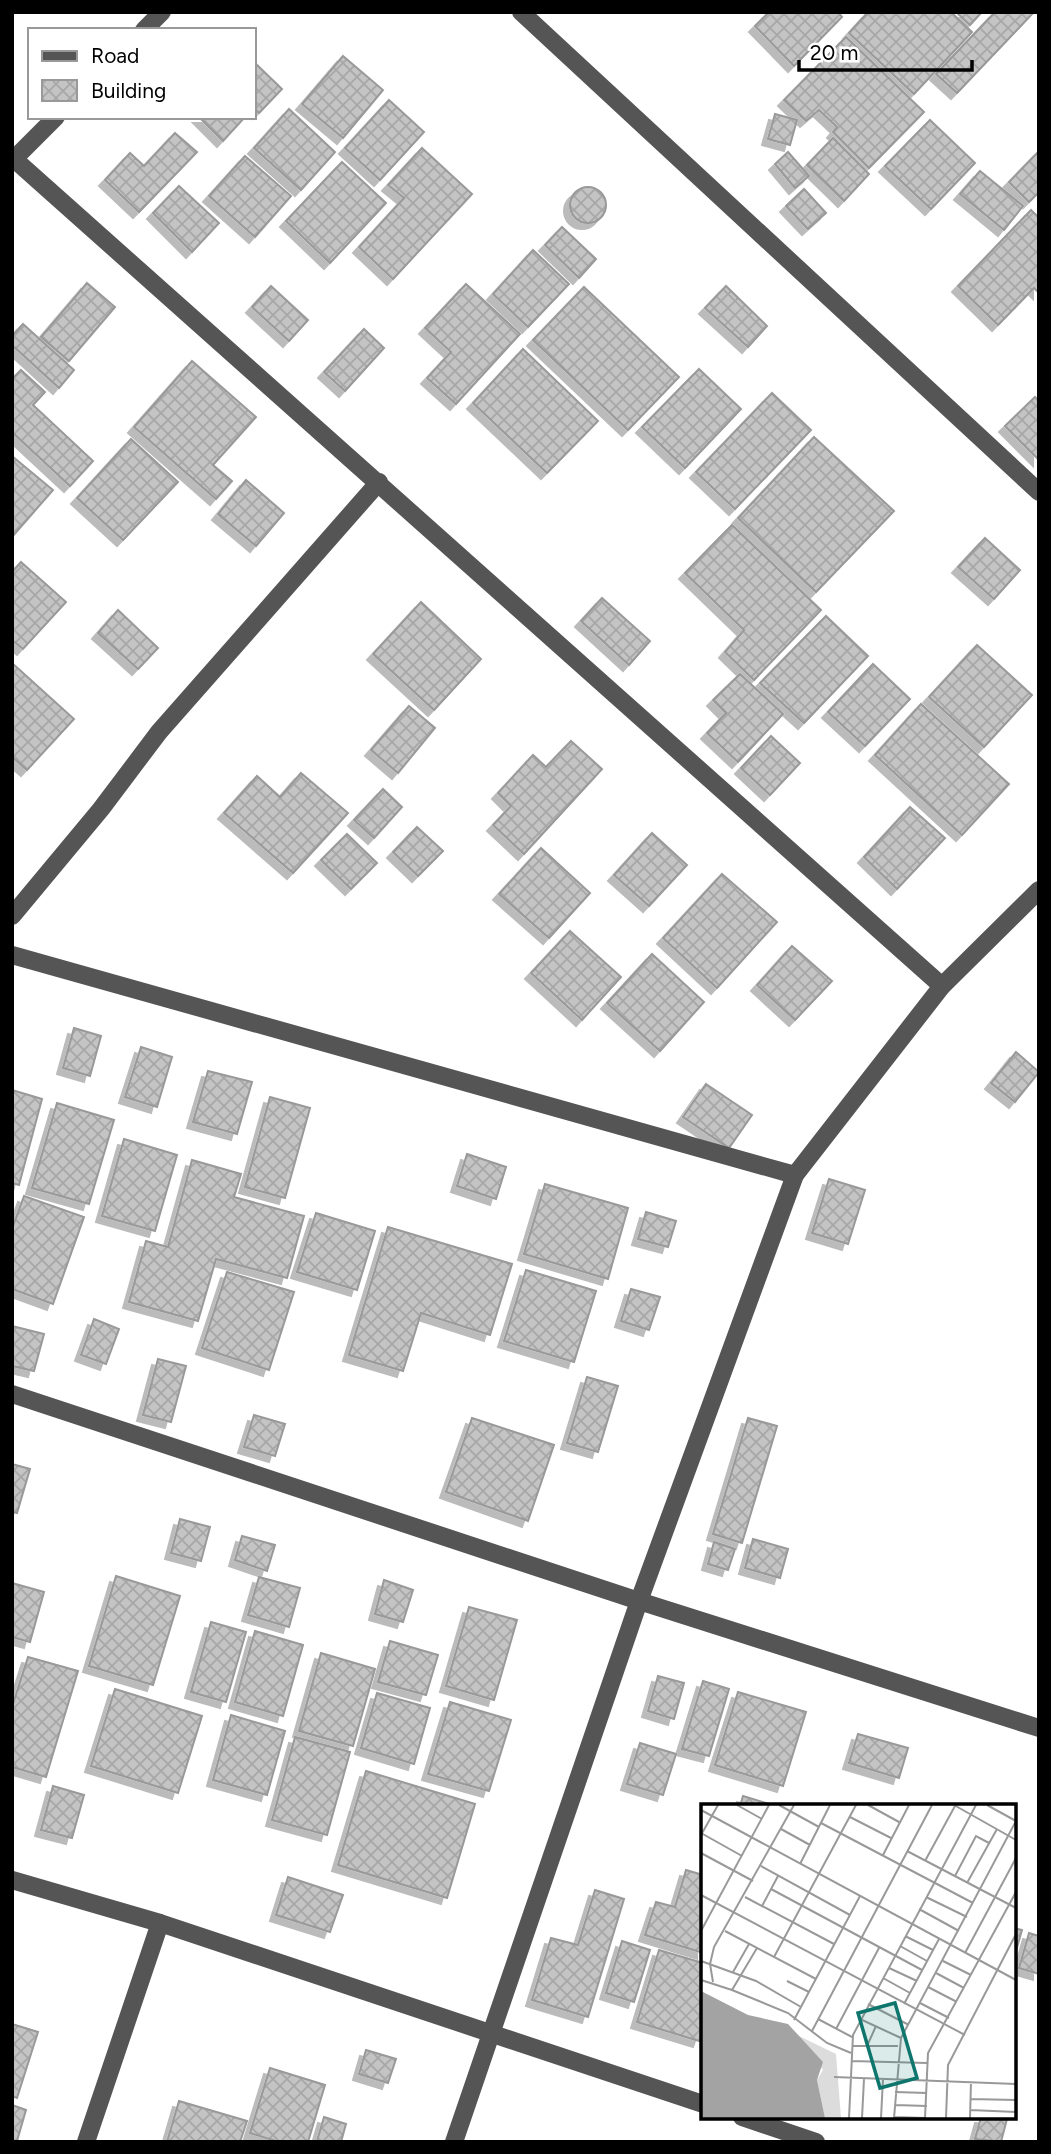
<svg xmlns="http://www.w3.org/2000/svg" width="1051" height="2154" font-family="Figtree,sans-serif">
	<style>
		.building { fill: url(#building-cross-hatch); stroke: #999; stroke-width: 2; filter: url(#shadow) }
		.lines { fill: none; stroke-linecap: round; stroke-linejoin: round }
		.minor { stroke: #555; stroke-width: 18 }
		.inset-road { fill: none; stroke: #999; stroke-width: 2 }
		.view { fill: #0f766e; fill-opacity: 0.15; stroke: #0f766e; stroke-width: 3.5 }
		.inset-edge { fill: none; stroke: #000; stroke-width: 3.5 }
	</style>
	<defs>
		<pattern id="building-cross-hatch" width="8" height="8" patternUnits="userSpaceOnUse" patternTransform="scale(1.75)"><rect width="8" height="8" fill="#c4c4c4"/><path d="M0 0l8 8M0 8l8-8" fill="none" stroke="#a7a7a7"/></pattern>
		<filter id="shadow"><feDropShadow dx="-6" dy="6" stdDeviation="0" flood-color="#0004"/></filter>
	</defs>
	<rect width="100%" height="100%" fill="#fff"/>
	<!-- building -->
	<g class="building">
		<polygon points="769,12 838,12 842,17 794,66 755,26"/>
		<polygon points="868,12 951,12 972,32 914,94 849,33"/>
		<polygon points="956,12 982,12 970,25"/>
		<polygon points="995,12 1034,12 957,93 936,74"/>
		<polygon points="846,37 924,112 869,168 833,132 837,127 819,110 806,121 784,100"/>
		<polygon points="343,56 383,90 343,138 302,104"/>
		<polygon points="254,62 282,89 259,113 254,108"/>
		<polygon points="389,100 424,132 380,180 345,148"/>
		<polygon points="289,109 335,152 301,190 254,148"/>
		<polygon points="775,114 797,120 790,145 768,139"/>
		<polygon points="199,117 245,117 223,141"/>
		<polygon points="930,120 975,163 931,209 885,166"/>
		<polygon points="175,133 197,152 139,212 105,180 130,153 144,166"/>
		<polygon points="833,138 869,174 844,201 807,165"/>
		<polygon points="422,148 472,194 393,279 359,247 404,198 388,185"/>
		<polygon points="1039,151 1039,192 1029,202 1009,182"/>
		<polygon points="788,152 809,176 795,188 775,164"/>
		<polygon points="245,156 291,196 255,237 209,196"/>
		<polygon points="342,162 386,203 330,263 286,221"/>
		<polygon points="980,171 1023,206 1004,230 960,194"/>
		<polygon points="179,186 219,223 192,252 153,213"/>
		<circle cx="588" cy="205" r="18"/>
		<polygon points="804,189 826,213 808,229 786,206"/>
		<polygon points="1031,210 1039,218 1039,293 1034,288 998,325 958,286"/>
		<polygon points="562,227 596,259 579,278 545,245"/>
		<polygon points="533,250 569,284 528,327 493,294"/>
		<polygon points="87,283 115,307 69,361 41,337"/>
		<polygon points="466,284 520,334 456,404 427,378 451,352 425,328"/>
		<polygon points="271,286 308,320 289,341 252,307"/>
		<polygon points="726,286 767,326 748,347 705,308"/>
		<polygon points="584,287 679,377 628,430 533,340"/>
		<polygon points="23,324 74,370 59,388 12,345 12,336"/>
		<polygon points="364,329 384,348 345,391 324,372"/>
		<polygon points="523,349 598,421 547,473 473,403"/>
		<polygon points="192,361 256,417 213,465 232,481 216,499 134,427"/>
		<polygon points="699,369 741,409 685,468 642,427"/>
		<polygon points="21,370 45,392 33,405 93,461 70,486 12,432 12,379"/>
		<polygon points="772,393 811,430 735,509 696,472"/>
		<polygon points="1035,397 1039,401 1039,460 1005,426"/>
		<polygon points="814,437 894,511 816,592 738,518"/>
		<polygon points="131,439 178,482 123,540 77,498"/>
		<polygon points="12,456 53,490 12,537"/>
		<polygon points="246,480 284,513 256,546 218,514"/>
		<polygon points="732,525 821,610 754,680 725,652 744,630 685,573"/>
		<polygon points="985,538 1020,570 994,599 958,567"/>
		<polygon points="21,562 66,602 23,649 12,640 12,572"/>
		<polygon points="602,598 650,641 629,665 581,621"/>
		<polygon points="421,602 481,659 434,710 373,654"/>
		<polygon points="118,610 158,648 138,669 98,633"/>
		<polygon points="826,616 868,656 804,723 760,683"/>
		<polygon points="977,645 1032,695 984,747 929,697"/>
		<polygon points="12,663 74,719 27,770 12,757"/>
		<polygon points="873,664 910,699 865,746 828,712"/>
		<polygon points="740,674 783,714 738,762 707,733 726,713 713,700"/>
		<polygon points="921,704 1009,784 962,835 875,755"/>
		<polygon points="409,706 435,728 398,773 371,750"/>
		<polygon points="771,736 800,763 770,795 741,768"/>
		<polygon points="571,741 602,769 524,854 493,825 511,806 498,793 533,755 546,767"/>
		<polygon points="301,773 348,813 293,873 224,813 257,776 280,797"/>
		<polygon points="383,789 402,807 374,838 354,820"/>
		<polygon points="910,807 945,838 897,889 864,857"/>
		<polygon points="417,827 443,851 418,876 393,852"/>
		<polygon points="652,833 687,865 649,906 614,875"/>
		<polygon points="347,834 377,863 351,889 321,860"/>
		<polygon points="541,848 590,893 549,938 499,894"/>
		<polygon points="722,874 777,922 717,988 663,938"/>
		<polygon points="570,931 621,977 582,1020 531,973"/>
		<polygon points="792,946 832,981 795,1020 757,985"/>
		<polygon points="652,954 704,1002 660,1051 607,1003"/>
		<polygon points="74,1028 101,1036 90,1076 63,1068"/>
		<polygon points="141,1047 172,1057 157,1107 125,1097"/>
		<polygon points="1016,1052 1039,1072 1015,1102 991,1083"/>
		<polygon points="208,1071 252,1082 237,1134 193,1122"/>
		<polygon points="706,1084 752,1115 729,1148 683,1117"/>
		<polygon points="12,1090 42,1099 19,1185 12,1183"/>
		<polygon points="270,1097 310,1108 285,1198 245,1187"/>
		<polygon points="57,1103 114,1120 89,1204 32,1188"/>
		<polygon points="124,1139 177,1155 155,1231 102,1216"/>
		<polygon points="467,1154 506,1167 496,1199 457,1186"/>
		<polygon points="192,1160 241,1174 234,1197 304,1216 287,1278 216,1259 198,1321 129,1302 146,1241 168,1247"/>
		<polygon points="829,1179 865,1190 848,1244 812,1233"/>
		<polygon points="545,1184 628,1208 608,1279 524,1254"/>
		<polygon points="24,1196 84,1217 53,1304 12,1289 12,1229"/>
		<polygon points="646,1212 676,1221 668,1247 638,1239"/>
		<polygon points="316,1213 375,1231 357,1290 297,1272"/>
		<polygon points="388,1227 512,1264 490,1335 421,1313 403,1371 349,1355"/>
		<polygon points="526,1270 596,1291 574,1362 504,1341"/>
		<polygon points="227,1272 294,1292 269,1370 202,1348"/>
		<polygon points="631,1289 660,1297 649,1330 621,1321"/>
		<polygon points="94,1319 119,1329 106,1364 81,1355"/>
		<polygon points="12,1326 44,1334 34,1371 12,1366"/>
		<polygon points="158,1359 186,1366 171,1422 143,1415"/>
		<polygon points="587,1377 618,1386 598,1452 567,1443"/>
		<polygon points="254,1415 285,1424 275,1456 244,1447"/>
		<polygon points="472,1418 554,1445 528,1521 446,1492"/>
		<polygon points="748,1418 777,1426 742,1543 713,1534"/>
		<polygon points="12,1464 30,1469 17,1513 12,1512"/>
		<polygon points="180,1519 210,1527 201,1561 171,1553"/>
		<polygon points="242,1536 275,1545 267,1571 235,1560"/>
		<polygon points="753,1539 788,1549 780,1578 745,1568"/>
		<polygon points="714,1542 735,1549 728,1570 708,1564"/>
		<polygon points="116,1576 180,1596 153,1685 89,1666"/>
		<polygon points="259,1577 300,1588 289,1627 248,1615"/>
		<polygon points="384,1580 413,1590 403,1622 375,1614"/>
		<polygon points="12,1583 44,1592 30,1642 12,1637"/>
		<polygon points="469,1607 517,1620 494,1700 446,1686"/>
		<polygon points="211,1622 246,1632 226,1702 191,1692"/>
		<polygon points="255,1631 303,1645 283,1716 235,1702"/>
		<polygon points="390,1641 438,1655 426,1695 378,1682"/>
		<polygon points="321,1653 375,1669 353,1746 299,1731"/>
		<polygon points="28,1657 78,1671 46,1777 12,1767 12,1707"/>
		<polygon points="658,1676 684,1683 674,1719 648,1711"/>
		<polygon points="703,1681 729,1689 709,1756 682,1749"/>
		<polygon points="115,1689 202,1716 178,1793 91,1766"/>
		<polygon points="738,1692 806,1712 783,1786 715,1765"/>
		<polygon points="377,1693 430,1708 414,1764 361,1748"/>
		<polygon points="450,1702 511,1720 489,1791 428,1774"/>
		<polygon points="231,1715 285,1731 267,1795 213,1780"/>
		<polygon points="858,1734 908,1748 899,1778 849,1763"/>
		<polygon points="295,1737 350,1752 327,1835 272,1820"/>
		<polygon points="640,1743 676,1754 663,1795 627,1784"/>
		<polygon points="366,1771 475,1804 447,1898 338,1865"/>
		<polygon points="53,1786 84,1795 72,1838 41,1830"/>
		<polygon points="743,1796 776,1806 740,1806"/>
		<polygon points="686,1870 703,1875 703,1953 645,1935 656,1902 675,1907"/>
		<polygon points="288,1877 343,1895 330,1932 276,1915"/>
		<polygon points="595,1890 624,1899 588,2017 532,2000 551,1938 578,1945"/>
		<polygon points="1014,1928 1022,1930 1014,1958"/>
		<polygon points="1029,1933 1039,1936 1039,1974 1019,1968"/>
		<polygon points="622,1941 650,1950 634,2002 606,1993"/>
		<polygon points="659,1950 703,1963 703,2029 699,2041 637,2022"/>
		<polygon points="12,2024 38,2032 17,2098 12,2096"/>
		<polygon points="366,2050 396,2059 388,2083 359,2074"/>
		<polygon points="270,2068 325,2085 308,2142 279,2142 250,2133"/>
		<polygon points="179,2101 247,2121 240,2142 167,2142"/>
		<polygon points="12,2105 26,2110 17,2141 12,2140"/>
		<polygon points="324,2117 346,2124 341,2142 317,2141"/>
		<polygon points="981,2117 1007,2119 1001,2142 975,2139"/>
	</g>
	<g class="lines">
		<!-- minor -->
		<g class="minor">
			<polyline points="521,12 1039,492"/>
			<polyline points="144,30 162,12"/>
			<polyline points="14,159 942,986"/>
			<polyline points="12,161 56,117"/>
			<polyline points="12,916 101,809 159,732 379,482"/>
			<polyline points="12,955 795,1175"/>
			<polyline points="12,1394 639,1601 1039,1728"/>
			<polyline points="12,1880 160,1923 703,2104"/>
			<polyline points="742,2117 816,2142"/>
			<polyline points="86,2142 160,1923"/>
			<polyline points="454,2142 639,1601 795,1175 942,986 1039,890"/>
		</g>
	</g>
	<!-- overview -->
	<g transform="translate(701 1804)">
		<rect width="315" height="315" fill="#fff"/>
		<path d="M96 231 135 250 140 314H124L116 276 122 266Z" fill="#dcdcdc"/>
		<path d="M0 187 47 211 87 220 122 258 116 276 124 314H0Z" fill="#a3a3a3"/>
		<path class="inset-road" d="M36 1 61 15M78 1 118 23M167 1 198 18M253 1 315 36M0 6 315 176M149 13 190 34M120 19 272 99M80 25 109 41M0 29 41 52M0 31 17 1M206 47 315 104M0 49 52 77M182 51 208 1M224 57 254 2M99 60 129 1M60 62 149 111M254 72 275 32 288 39M266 79 296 25M70 85 221 166M0 91 264 231M44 93 133 140M225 93 266 113M61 102 77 72M218 105 258 127M0 127 68 1M24 127 115 175M204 132 232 146M199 142 226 157M264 149 315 54M73 153 155 1M0 157 55 177 100 203M242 157 270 171M188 164 216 177M32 168 48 140M235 169 263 184M182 174 209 189M0 176 31 186 56 144M86 177 108 188M12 178 9 160 13 143 93 1M227 183 256 198M31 186 87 209 126 239 150 249M219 199 248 214M167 200 208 221M203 200 238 135M117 215 151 233M159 215 200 234M93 216 159 92M135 225 178 144M111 227 231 1M151 242H197M166 242 175 222M150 257 226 259M133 273 315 280M194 288 226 289M269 295 315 296M194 301 226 302M269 306 315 308M194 313 224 314 227 249 315 88M148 314 152 231 275 1M161 314 163 275M180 314 182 275M193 314 200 234 315 17 286 1M245 314 247 261 315 130M269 314 270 278"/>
		<path class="view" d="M194 199 216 274 179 284 157 209Z"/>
		<rect width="315" height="315" class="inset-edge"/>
	</g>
	<!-- border -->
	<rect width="1051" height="2154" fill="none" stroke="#000000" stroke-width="28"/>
	<!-- legend -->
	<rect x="28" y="28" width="228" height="91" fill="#ffffff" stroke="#999999" stroke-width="2"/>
	<rect x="42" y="51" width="35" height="10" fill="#555555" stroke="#999999" stroke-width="2"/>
	<text x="91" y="63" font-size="21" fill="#000000">Road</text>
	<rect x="42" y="80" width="35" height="21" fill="url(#building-cross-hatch)" stroke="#999999" stroke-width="2"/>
	<text x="91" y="98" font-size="21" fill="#000000">Building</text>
	<!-- scale -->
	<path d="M799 60v10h173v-10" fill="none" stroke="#000000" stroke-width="3.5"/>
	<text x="810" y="60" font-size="21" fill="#000000" stroke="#ffffff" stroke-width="5" paint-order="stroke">20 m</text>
</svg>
